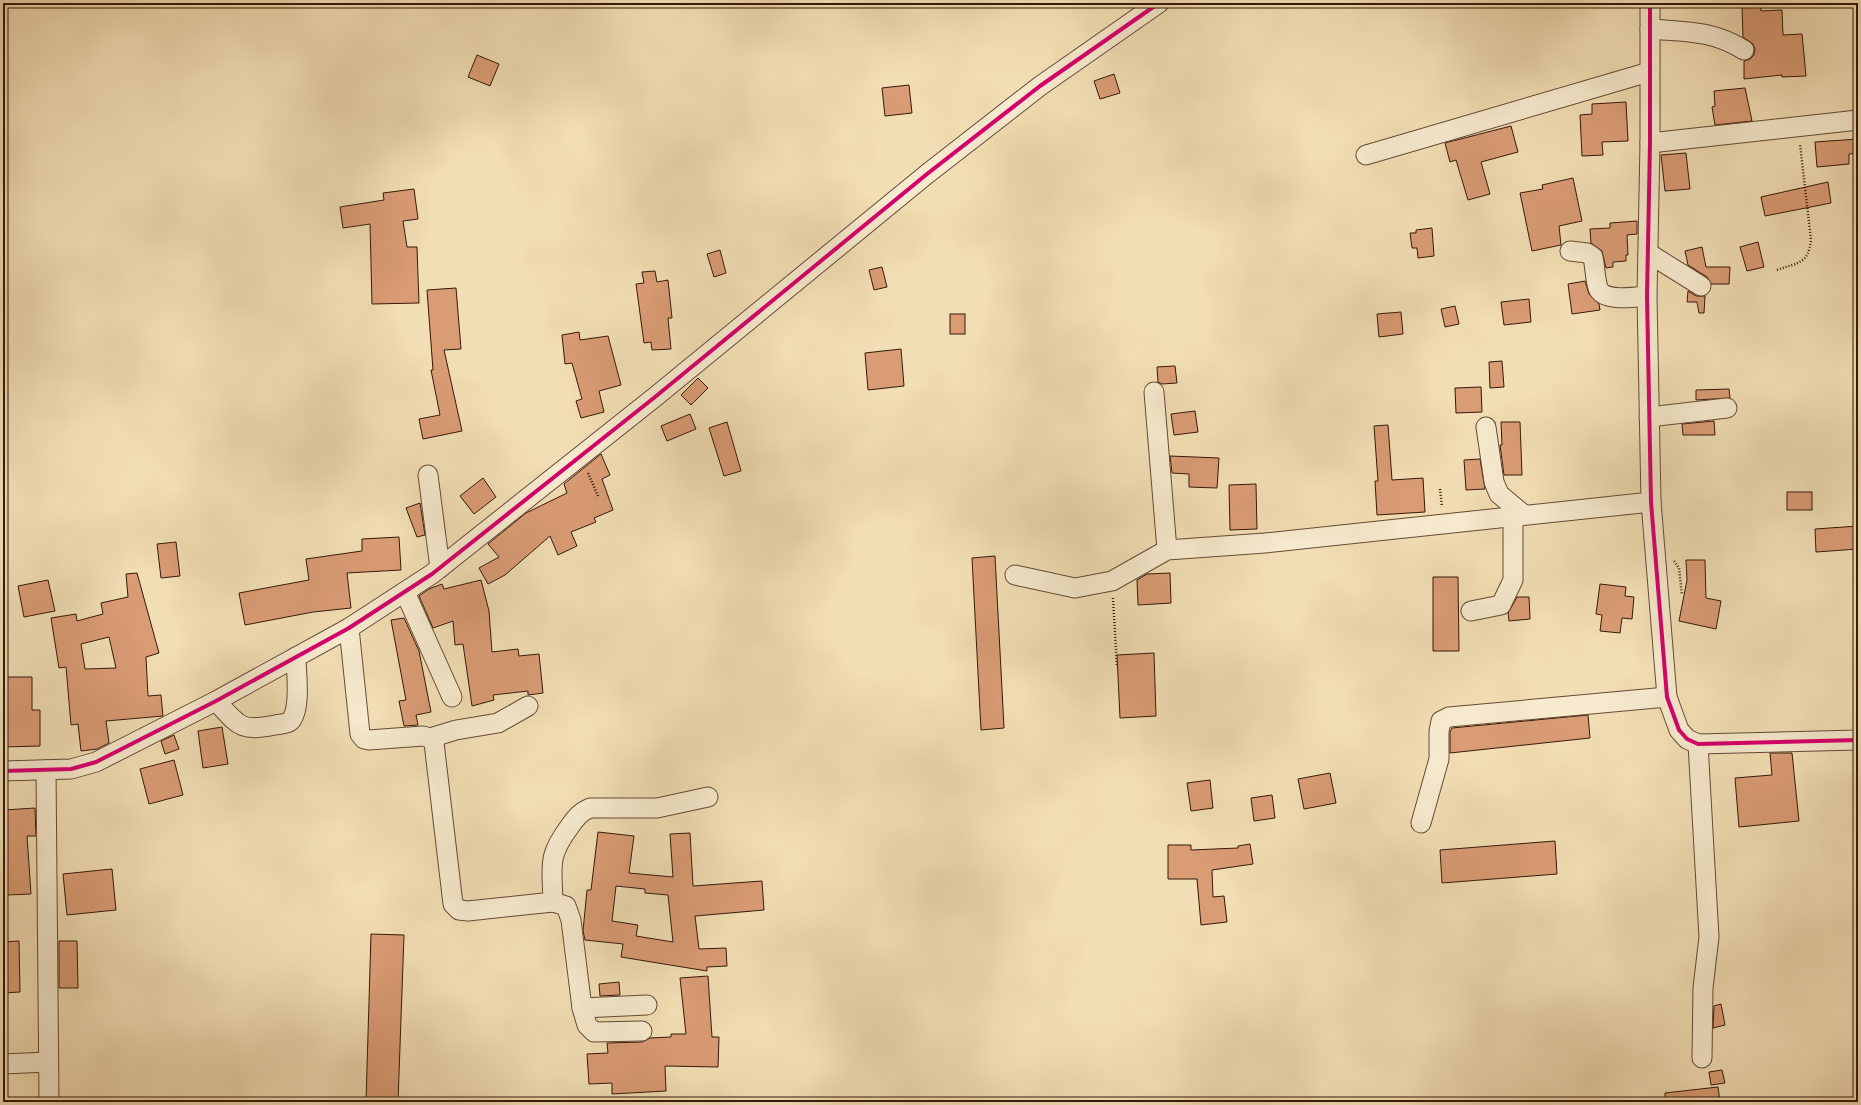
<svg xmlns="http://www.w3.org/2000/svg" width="1861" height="1105" font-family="Alegreya,serif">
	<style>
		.building { fill: #da9c75; stroke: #351809; fill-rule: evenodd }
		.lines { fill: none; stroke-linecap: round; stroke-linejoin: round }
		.minor-casing { stroke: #644a34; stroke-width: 21 }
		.path { stroke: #351809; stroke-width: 2.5; stroke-dasharray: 1 2; stroke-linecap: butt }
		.minor { stroke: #f7eace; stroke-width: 19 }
		.cycleway-casing { stroke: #f7eace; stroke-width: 6 }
		.cycleway { stroke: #d6006c; stroke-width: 4 }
	</style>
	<rect width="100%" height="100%" fill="#f2deb4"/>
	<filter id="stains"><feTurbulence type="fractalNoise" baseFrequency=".005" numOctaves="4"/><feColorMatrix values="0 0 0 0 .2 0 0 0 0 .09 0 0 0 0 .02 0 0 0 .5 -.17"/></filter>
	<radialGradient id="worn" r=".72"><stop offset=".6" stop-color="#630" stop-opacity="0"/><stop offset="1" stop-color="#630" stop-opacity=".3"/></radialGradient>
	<!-- building -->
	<g class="building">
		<polygon points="1761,4 1761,11 1782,10 1783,35 1802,34 1806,76 1782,77 1782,75 1744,79 1744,61 1750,59 1754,55 1755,49 1753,44 1743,37 1742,5"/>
		<polygon points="477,55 499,64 490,86 468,77"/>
		<polygon points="1114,74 1120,93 1100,99 1094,81"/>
		<polygon points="909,85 912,113 885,116 882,88"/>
		<polygon points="1745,88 1752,121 1715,125 1712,107 1715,106 1714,91"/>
		<polygon points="1626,102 1628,141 1602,142 1603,155 1582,156 1580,115 1592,114 1592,104"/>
		<polygon points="1511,126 1518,152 1481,162 1490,194 1468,200 1456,160 1450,162 1445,143"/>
		<polygon points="1858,139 1858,153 1849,154 1849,164 1817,167 1815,142"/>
		<polygon points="1686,153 1690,189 1665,191 1661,155"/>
		<polygon points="1573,178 1582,221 1559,226 1561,245 1532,251 1520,193 1543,189 1542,185"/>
		<polygon points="1828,182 1831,203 1765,216 1761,197"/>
		<polygon points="414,189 418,219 403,221 407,247 417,247 419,303 372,304 370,224 343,228 340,207 384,200 383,193"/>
		<polygon points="1637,221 1637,234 1627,235 1628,255 1626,255 1626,261 1613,262 1613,267 1606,268 1602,251 1591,243 1590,229 1610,228 1610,223"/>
		<polygon points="1432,228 1434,256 1418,258 1417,248 1412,248 1410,233 1416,233 1416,230"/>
		<polygon points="1758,242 1764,267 1747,271 1740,247"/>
		<polygon points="1702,247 1706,267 1730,267 1729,284 1711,284 1707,277 1688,265 1685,251"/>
		<polygon points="720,250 726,273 714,277 707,254"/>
		<polygon points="882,267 887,287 874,290 869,270"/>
		<polygon points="655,271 657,282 668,280 672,318 668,318 671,349 652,350 651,342 644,343 636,284 644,283 642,272"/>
		<polygon points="1585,281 1589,294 1599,304 1600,310 1572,314 1568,284"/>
		<polygon points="456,288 461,349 444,350 462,431 423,439 419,419 440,415 431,370 433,370 427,290"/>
		<polygon points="1688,291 1696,296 1705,296 1704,313 1699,313 1697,302 1687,302"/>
		<polygon points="1529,299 1531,322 1504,325 1501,302"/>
		<polygon points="1455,306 1459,324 1445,327 1441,309"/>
		<polygon points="1401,312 1403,334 1379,337 1377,314"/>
		<rect x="950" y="314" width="15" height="20"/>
		<polygon points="579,332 580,340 608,336 621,385 599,391 604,412 581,418 576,401 582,399 572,363 565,364 562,335"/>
		<polygon points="901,349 904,386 868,390 865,353"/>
		<polygon points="1502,361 1504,387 1490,388 1489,362"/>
		<polygon points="1175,366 1177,383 1162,384 1158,382 1157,367"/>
		<polygon points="698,378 708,388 691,405 681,395"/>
		<polygon points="1481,387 1482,412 1456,413 1455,388"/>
		<polygon points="1729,389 1730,398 1696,400 1696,390"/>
		<polygon points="1195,411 1198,432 1174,435 1171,414"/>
		<polygon points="690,414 696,429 667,441 661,426"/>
		<polygon points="1714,421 1715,435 1683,435 1682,424"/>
		<polygon points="727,422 741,471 724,476 709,428"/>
		<polygon points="1501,422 1520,422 1522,475 1504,475 1500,445 1502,445"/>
		<polygon points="1388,425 1392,480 1423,478 1425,512 1377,515 1375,481 1378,481 1374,426"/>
		<polygon points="601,454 610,475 602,479 613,510 594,518 596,522 571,532 577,546 558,555 550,536 505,575 488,584 479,568 499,557 488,544 526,513 567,493 564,484"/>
		<polygon points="1170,456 1219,458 1217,488 1189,487 1189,474 1172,473"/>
		<polygon points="1480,459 1485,489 1466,490 1464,460"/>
		<polygon points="483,478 496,497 474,514 460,496"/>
		<polygon points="1256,484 1257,529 1230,530 1229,485"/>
		<rect x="1787" y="492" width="25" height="18"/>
		<polygon points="420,503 425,535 417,537 406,508"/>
		<polygon points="1858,526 1858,549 1816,552 1815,529"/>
		<polygon points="399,537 401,570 347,573 351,608 313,612 245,625 239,593 309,580 306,559 362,551 362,539"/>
		<polygon points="176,542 180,576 161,578 157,544"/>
		<polygon points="995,556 1004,728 981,730 972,558"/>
		<polygon points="1686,560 1705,560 1706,598 1721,601 1716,629 1679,621 1687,580"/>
		<path d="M137 573 159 653 146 657 148 696 161 695 163 716 106 721 109 743 97 749 81 751 78 724 71 725 66 667 59 668 51 618 76 614 77 621 103 614 101 603 128 597 126 574ZM109 637 116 668 85 669 81 644Z"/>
		<polygon points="1170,573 1171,603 1138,605 1137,580 1147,574"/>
		<polygon points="1433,577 1458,577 1459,651 1433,651"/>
		<polygon points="48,580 55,611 24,617 18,586"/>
		<polygon points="481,580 489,611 492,652 518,649 519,656 539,654 543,693 528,695 528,691 493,695 494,700 472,706 463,644 455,645 453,621 433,628 419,596 429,589 442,584 444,589"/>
		<polygon points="1600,584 1626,587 1625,596 1634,597 1632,619 1622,618 1620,633 1600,631 1602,615 1596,614"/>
		<polygon points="1517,597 1529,597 1530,619 1509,621 1508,613"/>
		<polygon points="404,618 419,651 431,712 416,715 418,725 404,726 399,701 406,700 391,620"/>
		<polygon points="1154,653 1156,716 1120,718 1117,655"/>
		<polygon points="3,677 32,677 32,710 40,710 40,746 3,747"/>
		<polygon points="1588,715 1590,738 1450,753 1450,732 1452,728"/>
		<polygon points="222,727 228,764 203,768 198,731"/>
		<polygon points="174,735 179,749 165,754 161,741"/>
		<polygon points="1770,753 1792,753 1799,821 1739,827 1735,778 1772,775"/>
		<polygon points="174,760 183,795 149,804 140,769"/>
		<polygon points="1330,773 1336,803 1304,809 1298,779"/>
		<polygon points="1210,780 1213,808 1191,811 1187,783"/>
		<polygon points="1272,795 1275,818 1254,821 1251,798"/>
		<polygon points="35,808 36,836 27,836 31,894 7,895 4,810"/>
		<path d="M598 832 634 836 629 873 673 877 670 834 690 833 693 886 762 881 764 910 695 916 699 949 726 948 727 966 707 967V971L621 957 623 944 585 940 583 931 587 890H591ZM616 886 645 889V893L668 895 673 942 636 936 638 925 612 921Z"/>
		<polygon points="1555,841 1557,874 1442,883 1440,850"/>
		<polygon points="1250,844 1253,864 1212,870 1213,897 1224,896 1227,922 1201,925 1197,879 1168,879 1168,845 1191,845 1191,850 1238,848 1238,846"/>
		<polygon points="112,869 116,910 67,915 63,874"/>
		<polygon points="371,934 404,935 398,1102 366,1102"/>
		<polygon points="19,941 20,992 3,993 3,942"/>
		<polygon points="59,941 77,941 78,988 59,988"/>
		<polygon points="708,976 712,1037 719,1037 718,1067 665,1066 666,1091 612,1094 612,1083 589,1084 587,1054 608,1053 607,1043 642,1042 650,1038 671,1037 671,1034 686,1034 680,978"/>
		<polygon points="619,982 620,995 600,996 599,984"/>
		<polygon points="1721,1004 1725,1025 1713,1028 1714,1006"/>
		<polygon points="1722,1070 1725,1083 1711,1085 1709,1072"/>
		<polygon points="1718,1087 1720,1102 1665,1102 1665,1093"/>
	</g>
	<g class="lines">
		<defs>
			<g id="minor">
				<polyline points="1650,3 1650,143 1647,296 1651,502 1667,697 1679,730 1687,739 1698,744 1858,740"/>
				<path d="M1650 29C1686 32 1712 30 1744 50"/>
				<polyline points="1650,143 1858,120"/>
				<polyline points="1366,155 1649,72"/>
				<path d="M1570 251 1587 253 1593 257C1595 267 1595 278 1598 288 1603 302 1635 297 1647 296"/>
				<polyline points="1648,253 1701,286"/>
				<polyline points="1154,392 1167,550"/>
				<polyline points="1649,417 1727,408"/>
				<polyline points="1486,427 1494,482 1499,494 1524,515"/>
				<polyline points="428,475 440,568"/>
				<polyline points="1015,575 1075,588 1112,581 1167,550 1265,543 1651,502"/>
				<polyline points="405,592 452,697"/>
				<polyline points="1471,611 1501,605 1513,580 1513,517"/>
				<polyline points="349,628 360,734 364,739 369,740 423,736 430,738 434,743 453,904 459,910 468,911 553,902 566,906 571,920 582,1008 587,1025 594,1032 642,1031"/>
				<path d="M216 701C239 726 240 732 275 725 281 724 289 724 292 719 301 705 296 673 296 657"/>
				<polyline points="430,738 456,730 498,723 528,706"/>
				<polyline points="1698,744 1709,937 1703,988 1702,1058"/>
				<polyline points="46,770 49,1102"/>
				<polyline points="3,771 71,769 96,762 216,701 349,628 432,574 655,397 927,174 1040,86 1159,3"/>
				<polyline points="1421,823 1439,759 1439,731 1441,721 1449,717 1667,697"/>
				<path d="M553 902C552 865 547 857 570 826 576 818 580 812 590 808H657L708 797"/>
				<polyline points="582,1008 647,1005"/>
				<polyline points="3,1064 48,1062"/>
			</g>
		</defs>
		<!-- minor casing -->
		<use href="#minor" class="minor-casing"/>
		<!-- path -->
		<g class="path">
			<path d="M1777 270C1798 262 1808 265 1811 240L1800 144"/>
			<polyline points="588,473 598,496"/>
			<polyline points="1440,489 1442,507"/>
			<polyline points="1674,561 1679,568 1682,595"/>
			<polyline points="1113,598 1117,667"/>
		</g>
		<!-- minor -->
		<use href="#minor" class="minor"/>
		<defs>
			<g id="cycleway">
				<polyline points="1650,3 1650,143 1647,296 1651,502 1667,697 1679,730 1687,739 1698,744 1858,740"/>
				<polyline points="3,771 71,769 96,762 216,701 349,628 432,574 655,397 927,174 1040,86 1159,3"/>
			</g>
		</defs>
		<!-- cycleway casing -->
		<use href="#cycleway" class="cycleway-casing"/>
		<!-- cycleway -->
		<use href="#cycleway" class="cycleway"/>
	</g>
	<!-- margin -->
	<rect width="1861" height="1105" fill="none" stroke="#f2deb4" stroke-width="16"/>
	<rect x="4" y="4" width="1853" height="1097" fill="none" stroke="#351809" stroke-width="2"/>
	<rect x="8" y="8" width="1845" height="1089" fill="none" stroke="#351809"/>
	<rect width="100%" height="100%" filter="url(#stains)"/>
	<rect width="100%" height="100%" fill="url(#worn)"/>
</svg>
